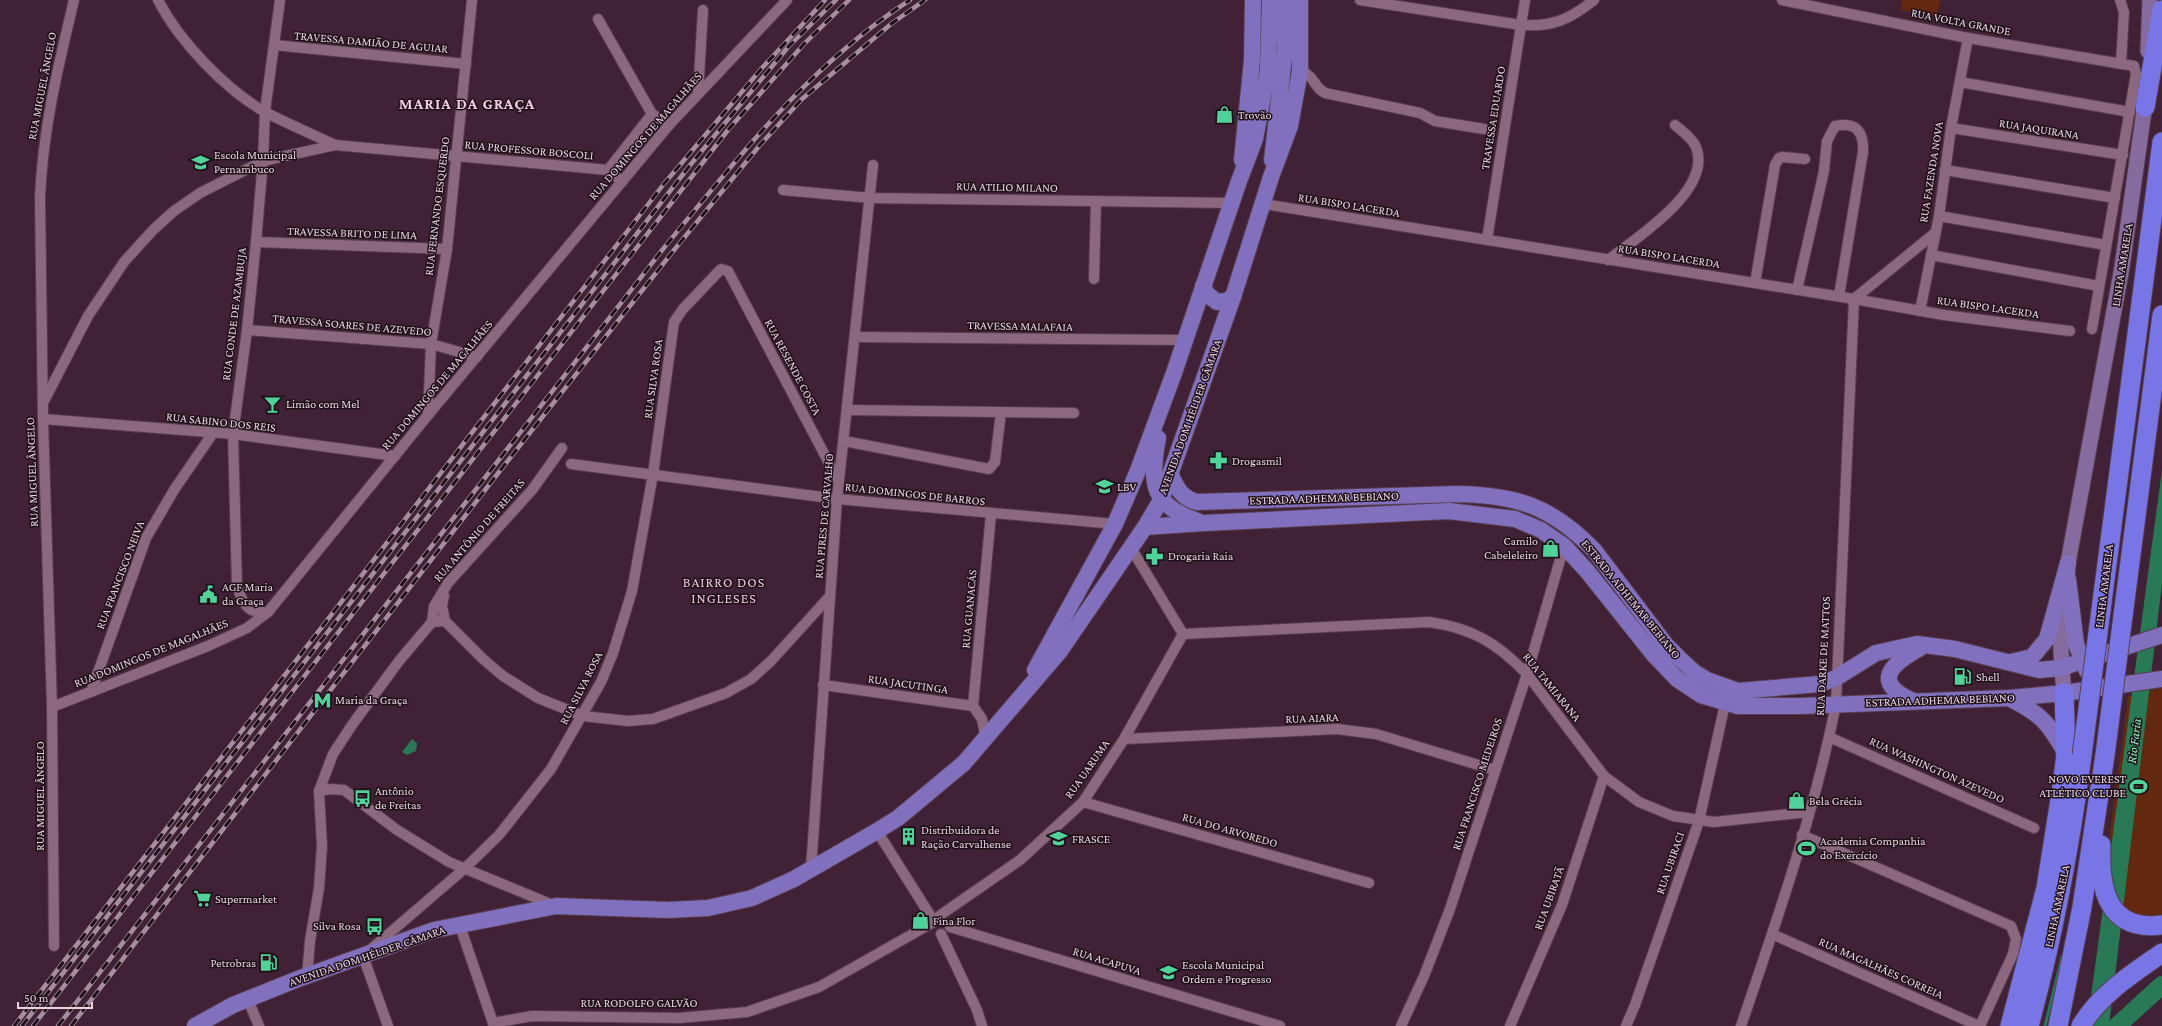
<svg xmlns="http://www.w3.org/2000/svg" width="2162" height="1026" font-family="'Crimson Pro',serif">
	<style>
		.park { fill: #64280f }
		.water { fill: #287955 }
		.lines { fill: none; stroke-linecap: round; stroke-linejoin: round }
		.stream { stroke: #287955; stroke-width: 3 }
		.river { stroke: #287955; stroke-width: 18 }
		.minor-casing { stroke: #583e4f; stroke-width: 12 }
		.secondary-casing { stroke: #583e4f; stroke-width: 17 }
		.primary-casing { stroke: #583e4f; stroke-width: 18 }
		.motorway-casing { stroke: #583e4f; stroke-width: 21 }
		.minor { stroke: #8c687f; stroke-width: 10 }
		.secondary { stroke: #866c9e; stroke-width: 15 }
		.primary { stroke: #8070bd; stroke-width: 16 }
		.motorway { stroke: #7876e7; stroke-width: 19 }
		.rail-casing { stroke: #a78e9e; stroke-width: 4.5 }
		.rail { stroke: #1e1019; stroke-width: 3; stroke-dasharray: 9; stroke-linecap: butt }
		.motorway-bridge-casing { stroke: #583e4f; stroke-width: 21; stroke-linecap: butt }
		.motorway-bridge { stroke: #7876e7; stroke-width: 19 }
		.labels { text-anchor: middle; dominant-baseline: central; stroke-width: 3; stroke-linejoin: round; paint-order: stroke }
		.street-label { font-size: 12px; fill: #e8d3df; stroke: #1e1019 }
		.poi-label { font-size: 12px; fill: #e8d3df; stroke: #1e1019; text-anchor: start }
		.water-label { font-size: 13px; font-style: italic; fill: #9afac9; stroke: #1e1019 }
		.quarter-label { font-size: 14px; letter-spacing: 1px; fill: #efc7df; stroke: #1e1019 }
		.district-label { font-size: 16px; font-weight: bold; letter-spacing: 1px; fill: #efc7df; stroke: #1e1019 }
	</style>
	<rect width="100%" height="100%" fill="#402135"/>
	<!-- park -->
	<g class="park">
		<polygon points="1902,0 1940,0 1937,16 1900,10"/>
		<polygon points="2162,688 2162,920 2125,913 2104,876 2128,696"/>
	</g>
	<!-- water -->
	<g class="water">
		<polygon points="2162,470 2162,584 2109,1026 2087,1026"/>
		<polygon points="412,739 417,743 416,751 407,755 402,752"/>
	</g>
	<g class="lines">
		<!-- stream -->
		<polyline class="stream" points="2045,1026 2062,957"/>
		<!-- river -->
		<polyline class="river" points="2117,1026 2162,985"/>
		<defs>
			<g id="minor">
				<path d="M158 0C179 41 225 89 265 112 288 124 312 134 335 145"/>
				<path d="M1360 0 1521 25C1552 27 1569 20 1594 0"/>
				<polyline points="1782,0 1968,38 2134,66 2136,74 2092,329"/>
				<polyline points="2120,0 2124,12 2121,64"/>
				<polyline points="598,19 652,114 669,125"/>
				<polyline points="274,45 466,64"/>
				<path d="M1300 71C1315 75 1313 87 1325 93L1420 113 1435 121 1484 129"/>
				<polyline points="1960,82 2130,112"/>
				<polyline points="698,94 703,10"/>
				<polyline points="1951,128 2123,155"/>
				<polyline points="608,170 652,114"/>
				<polyline points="1945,170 2115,198"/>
				<polyline points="783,190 870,198 1232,203"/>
				<polyline points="1264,204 1854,299 1944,315 2070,331"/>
				<polyline points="1939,216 2106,245"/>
				<polyline points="1487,240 1525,0"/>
				<polyline points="256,242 447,249"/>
				<polyline points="1931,255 2099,286"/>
				<path d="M1608 260C1636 238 1713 190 1696 147 1692 138 1683 132 1675 125"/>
				<polyline points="1094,279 1096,201"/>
				<polyline points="1755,283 1775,165 1779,158 1782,157 1805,159"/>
				<path d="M1797 290 1824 171 1827 141 1835 126C1856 122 1864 131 1863 152L1839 296"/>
				<polyline points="1854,299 1935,233"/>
				<polyline points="1920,311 1939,216 1951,128 1968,38"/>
				<polyline points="247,330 431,344 477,357"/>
				<polyline points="856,337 1185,340"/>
				<polyline points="44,401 88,316 124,262 153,230 174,211 200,193 263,161 335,145 608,170 622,182"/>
				<polyline points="847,410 1074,413"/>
				<polyline points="428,415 431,344 447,249 472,0"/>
				<polyline points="43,419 233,434 395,456"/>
				<polyline points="844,441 989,469 995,462 1001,412"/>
				<polyline points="571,464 837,499 1115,524"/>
				<polyline points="1131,548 1183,634"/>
				<polyline points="444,595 442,606 445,621"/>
				<path d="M268 612C247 614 243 604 237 586L233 434 247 330 256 242 263 161 265 111 280 0"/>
				<polyline points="432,622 445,621 483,659 503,676 538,698 583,716 628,721 653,719 726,693 751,679 771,661 830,596"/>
				<path d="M1183 634 1429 622C1472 628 1497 643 1527 674L1604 776 1639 802 1673 816 1714 822 1809 812"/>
				<polyline points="823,685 973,706 982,719 986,739"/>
				<polyline points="91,692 146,538 174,490 213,433"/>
				<polyline points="973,706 991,514"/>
				<polyline points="52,707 208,646 247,628 268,612 428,415 669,125 787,0"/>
				<polyline points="1829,737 2034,828"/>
				<polyline points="1124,739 1337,729 1376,734 1495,770"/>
				<polyline points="319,791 331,789 344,790 397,830 449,862 553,905"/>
				<polyline points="1083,802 1369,883"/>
				<polyline points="877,831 933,920"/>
				<polyline points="1802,835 2011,926 2016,939 2013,954 1980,1026"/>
				<polyline points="811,869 837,499 873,165"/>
				<polyline points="939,916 1020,860 1083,802 1124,739 1183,634"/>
				<polyline points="460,926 494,1026"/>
				<polyline points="950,927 1280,1026"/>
				<polyline points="941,934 977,1010 982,1026"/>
				<polyline points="1772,934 1979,1026"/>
				<path d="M54 946 52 707 43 419 40 197C43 128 58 67 74 0"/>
				<polyline points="307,976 310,941 319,888 322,846 319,791 333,754 352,725 399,661 432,622 434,606 448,583 532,490 562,448"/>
				<polyline points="248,1000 259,1026"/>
				<polyline points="493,1023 532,1016 679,1018 747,1012 819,987 932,923"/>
				<polyline points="388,1026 363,956 464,869 499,835 551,769 601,682 613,653 632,591 653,474 674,322 683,309 721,269 728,271 839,482"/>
				<polyline points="1401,1026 1424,976 1450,909 1527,674 1564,546"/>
				<polyline points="1510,1026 1562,905 1604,776"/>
				<polyline points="1626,1026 1635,1005 1699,821 1725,704"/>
				<path d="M1741 1026C1777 920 1814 814 1836 704L1854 299"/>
			</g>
			<g id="secondary">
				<polyline points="2148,51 2150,0"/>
				<path d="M2064 693C2062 671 2060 650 2061 628 2062 606 2068 585 2068 563L2122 267 2146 97"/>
			</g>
			<g id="primary">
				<polyline points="1242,160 1252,60 1253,0"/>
				<polyline points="1272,160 1285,49 1284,0"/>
				<polyline points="1203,286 1207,294 1217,302 1226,301 1233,297"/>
				<path d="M1158 438C1149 484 1152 506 1198 521"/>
				<path d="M1171 475C1177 489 1182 498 1197 502L1457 494C1517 495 1551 506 1594 550L1666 645 1679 658 1694 672 1707 680 1738 691 1820 684 1836 678 1876 653 1917 644 1955 649 2039 670 2061 668 2162 635"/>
				<polyline points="1145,527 1204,523 1449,511 1515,519 1541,530 1564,546 1587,571 1654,655 1677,679 1701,695 1738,706 1800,706 2009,698 2064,693 2162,679"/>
				<polyline points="2068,579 2076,644 2087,671"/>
				<polyline points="2011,662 2032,657 2047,639 2068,563"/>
				<polyline points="1035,670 1115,524 1137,473 1174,373 1239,181 1255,139 1268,70 1270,0"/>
				<path d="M2009 698C2041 714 2049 723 2066 754"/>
				<path d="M1913 701C1871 682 1891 664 1920 648"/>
				<polyline points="195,1026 233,1005 298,979 434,930 556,906 668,910 708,908 752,898 794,879 877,831 898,818 964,763 1060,651 1145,527 1161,500 1233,297 1271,177 1290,126 1300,71 1300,0"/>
			</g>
			<g id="motorway">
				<polyline points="2145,107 2162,10"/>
				<polyline points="2101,610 2162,142"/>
				<polyline points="2123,616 2162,315"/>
				<path d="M2101 845C2099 888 2107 932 2162 925"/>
				<polyline points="2010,1026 2046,888 2062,787 2066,754 2064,693"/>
				<path d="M2029 1026C2053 937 2070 847 2082 755"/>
				<polyline points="2058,1026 2082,907 2105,755"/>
				<path d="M2081 1026C2100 994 2132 974 2162 953"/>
			</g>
		</defs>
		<!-- minor casing -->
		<use href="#minor" class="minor-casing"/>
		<!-- secondary casing -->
		<use href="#secondary" class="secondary-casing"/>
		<!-- primary casing -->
		<use href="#primary" class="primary-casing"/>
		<!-- motorway casing -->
		<use href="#motorway" class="motorway-casing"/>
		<!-- minor -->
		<use href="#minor" class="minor"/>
		<!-- secondary -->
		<use href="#secondary" class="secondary"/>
		<!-- primary -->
		<use href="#primary" class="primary"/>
		<!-- motorway -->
		<use href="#motorway" class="motorway"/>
		<defs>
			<g id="rail">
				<polyline points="14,1026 663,185 762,68 825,0"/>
				<polyline points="22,1026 691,164 789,46 836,0"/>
				<polyline points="33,1026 728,130 804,44 849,0"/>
				<path d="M58 1026 663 249C738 158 809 65 910 0"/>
				<polyline points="71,1026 499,472 670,255 760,145 802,99 891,24 925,0"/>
			</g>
		</defs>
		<!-- rail casing -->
		<use href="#rail" class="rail-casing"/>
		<!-- rail -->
		<use href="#rail" class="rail"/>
		<defs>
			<g id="motorway-bridge">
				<polyline points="2082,755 2101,610"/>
				<polyline points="2105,755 2123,616"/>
			</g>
		</defs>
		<!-- motorway-bridge casing -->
		<use href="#motorway-bridge" class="motorway-bridge-casing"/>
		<!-- motorway-bridge -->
		<use href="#motorway-bridge" class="motorway-bridge"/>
	</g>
	<!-- icons -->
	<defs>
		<symbol id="shop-bare" viewBox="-9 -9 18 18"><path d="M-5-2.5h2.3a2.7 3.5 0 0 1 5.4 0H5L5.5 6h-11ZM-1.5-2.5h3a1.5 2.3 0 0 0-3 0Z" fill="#4fd399" stroke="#1e1019" stroke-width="2.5" paint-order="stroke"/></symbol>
		<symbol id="school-bare" viewBox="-9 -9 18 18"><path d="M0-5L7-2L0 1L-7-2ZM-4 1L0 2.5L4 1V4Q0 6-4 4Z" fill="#4fd399" stroke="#1e1019" stroke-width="2.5" paint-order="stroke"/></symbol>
		<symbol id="bar-bare" viewBox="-9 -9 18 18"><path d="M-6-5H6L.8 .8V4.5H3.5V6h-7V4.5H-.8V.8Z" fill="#4fd399" stroke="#1e1019" stroke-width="2.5" paint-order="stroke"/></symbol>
		<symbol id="pharmacy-bare" viewBox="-9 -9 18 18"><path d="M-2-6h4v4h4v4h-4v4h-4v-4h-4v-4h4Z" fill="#4fd399" stroke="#1e1019" stroke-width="2.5" paint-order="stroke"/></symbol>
		<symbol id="civic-bare" viewBox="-9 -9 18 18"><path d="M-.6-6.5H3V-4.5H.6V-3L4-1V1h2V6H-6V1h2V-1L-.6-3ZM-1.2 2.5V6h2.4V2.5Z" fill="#4fd399" stroke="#1e1019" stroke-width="2.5" paint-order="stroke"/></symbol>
		<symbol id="fuel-bare" viewBox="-9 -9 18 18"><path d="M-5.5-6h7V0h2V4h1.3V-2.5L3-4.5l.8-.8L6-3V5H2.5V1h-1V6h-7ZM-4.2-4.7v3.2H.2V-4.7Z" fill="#4fd399" stroke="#1e1019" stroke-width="2.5" paint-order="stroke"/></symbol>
		<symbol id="metro-bare" viewBox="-9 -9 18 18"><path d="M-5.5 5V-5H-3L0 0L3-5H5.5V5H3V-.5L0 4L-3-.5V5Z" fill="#4fd399" stroke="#1e1019" stroke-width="2.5" paint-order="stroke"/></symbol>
		<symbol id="stadium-bare" viewBox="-9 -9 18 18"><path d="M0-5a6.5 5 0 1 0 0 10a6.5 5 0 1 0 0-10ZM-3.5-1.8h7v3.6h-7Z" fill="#4fd399" stroke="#1e1019" stroke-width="2.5" paint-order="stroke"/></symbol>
		<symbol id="bus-bare" viewBox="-9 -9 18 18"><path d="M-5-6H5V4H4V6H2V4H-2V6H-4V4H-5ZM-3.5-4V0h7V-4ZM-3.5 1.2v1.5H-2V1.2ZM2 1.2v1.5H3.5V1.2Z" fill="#4fd399" stroke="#1e1019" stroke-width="2.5" paint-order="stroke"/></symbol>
		<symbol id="building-bare" viewBox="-9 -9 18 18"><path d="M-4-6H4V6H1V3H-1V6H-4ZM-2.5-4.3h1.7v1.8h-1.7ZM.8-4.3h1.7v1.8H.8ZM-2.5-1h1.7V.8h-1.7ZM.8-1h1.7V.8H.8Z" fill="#4fd399" stroke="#1e1019" stroke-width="2.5" paint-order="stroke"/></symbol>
		<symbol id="university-bare" viewBox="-9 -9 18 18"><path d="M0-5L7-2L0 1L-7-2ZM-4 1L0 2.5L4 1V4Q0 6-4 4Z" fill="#4fd399" stroke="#1e1019" stroke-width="2.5" paint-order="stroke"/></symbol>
		<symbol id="supermarket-bare" viewBox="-9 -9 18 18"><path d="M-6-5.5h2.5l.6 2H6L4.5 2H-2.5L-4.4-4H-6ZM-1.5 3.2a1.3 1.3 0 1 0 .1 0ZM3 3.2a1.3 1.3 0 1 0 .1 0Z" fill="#4fd399" stroke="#1e1019" stroke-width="2.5" paint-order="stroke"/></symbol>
	</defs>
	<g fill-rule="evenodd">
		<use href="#shop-bare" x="1212" y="102" width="25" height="25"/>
		<use href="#school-bare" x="188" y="150" width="25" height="25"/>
		<use href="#bar-bare" x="260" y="392" width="25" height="25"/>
		<use href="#pharmacy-bare" x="1206" y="448" width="25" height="25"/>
		<use href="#school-bare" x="1092" y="474" width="25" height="25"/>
		<use href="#shop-bare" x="1538" y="536" width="25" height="25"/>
		<use href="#pharmacy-bare" x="1142" y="544" width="25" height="25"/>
		<use href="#civic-bare" x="196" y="582" width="25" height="25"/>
		<use href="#fuel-bare" x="1950" y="664" width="25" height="25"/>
		<use href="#metro-bare" x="310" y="688" width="25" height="25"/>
		<use href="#stadium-bare" x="2126" y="774" width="25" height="25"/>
		<use href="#bus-bare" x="350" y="786" width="25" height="25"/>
		<use href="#shop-bare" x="1784" y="788" width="25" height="25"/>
		<use href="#building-bare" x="896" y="824" width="25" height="25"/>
		<use href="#university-bare" x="1046" y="826" width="25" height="25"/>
		<use href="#stadium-bare" x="1794" y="836" width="25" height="25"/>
		<use href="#supermarket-bare" x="190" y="886" width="25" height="25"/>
		<use href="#shop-bare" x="908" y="908" width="25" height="25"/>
		<use href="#bus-bare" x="362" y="914" width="25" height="25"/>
		<use href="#fuel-bare" x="256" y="950" width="25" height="25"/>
		<use href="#school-bare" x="1156" y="960" width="25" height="25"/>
	</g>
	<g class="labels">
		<!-- street labels -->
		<g class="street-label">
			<text transform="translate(1961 22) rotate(11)">RUA VOLTA GRANDE</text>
			<text transform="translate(371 42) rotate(5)">TRAVESSA DAMIÃO DE AGUIAR</text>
			<text transform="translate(42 86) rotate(-79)">RUA MIGUEL ÂNGELO</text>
			<text transform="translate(1493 118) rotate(-81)">TRAVESSA EDUARDO</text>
			<text transform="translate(2039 129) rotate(9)">RUA JAQUIRANA</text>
			<text transform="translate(645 136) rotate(-49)">RUA DOMINGOS DE MAGALHÃES</text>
			<text transform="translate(529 150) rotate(5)">RUA PROFESSOR BOSCOLI</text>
			<text transform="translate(1931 172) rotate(-81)">RUA FAZENDA NOVA</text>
			<text transform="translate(1007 187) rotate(1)">RUA ATILIO MILANO</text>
			<text transform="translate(1349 205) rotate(9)">RUA BISPO LACERDA</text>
			<text transform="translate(437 206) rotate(-83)">RUA FERNANDO ESQUERDO</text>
			<text transform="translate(352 233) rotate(2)">TRAVESSA BRITO DE LIMA</text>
			<text transform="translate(1669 256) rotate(9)">RUA BISPO LACERDA</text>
			<text transform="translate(2122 265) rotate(-81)">LINHA AMARELA</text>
			<text transform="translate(1988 307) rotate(8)">RUA BISPO LACERDA</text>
			<text transform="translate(234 314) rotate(-83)">RUA CONDE DE AZAMBUJA</text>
			<text transform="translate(352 325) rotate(5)">TRAVESSA SOARES DE AZEVEDO</text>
			<text transform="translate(1020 326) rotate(1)">TRAVESSA MALAFAIA</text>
			<text transform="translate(793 367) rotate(62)">RUA RESENDE COSTA</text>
			<text transform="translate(653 379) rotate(-82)">RUA SILVA ROSA</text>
			<text transform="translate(437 385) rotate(-50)">RUA DOMINGOS DE MAGALHÃES</text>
			<text transform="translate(1190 417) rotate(-70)">AVENIDA DOM HÉLDER CÂMARA</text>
			<text transform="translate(221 422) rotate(6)">RUA SABINO DOS REIS</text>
			<text transform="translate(32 472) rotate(-92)">RUA MIGUEL ÂNGELO</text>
			<text transform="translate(915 494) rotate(6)">RUA DOMINGOS DE BARROS</text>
			<text transform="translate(1324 498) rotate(-2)">ESTRADA ADHEMAR BEBIANO</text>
			<text transform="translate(824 516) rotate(-85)">RUA PIRES DE CARVALHO</text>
			<text transform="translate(479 530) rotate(-49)">RUA ANTÔNIO DE FREITAS</text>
			<text transform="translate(120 575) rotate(-69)">RUA FRANCISCO NEIVA</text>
			<text transform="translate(2104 586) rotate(-83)">LINHA AMARELA</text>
			<text transform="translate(1631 599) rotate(51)">ESTRADA ADHEMAR BEBIANO</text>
			<text transform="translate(969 609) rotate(-85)">RUA GUANACÁS</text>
			<text transform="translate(151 653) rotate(-22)">RUA DOMINGOS DE MAGALHÃES</text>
			<text transform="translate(1823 656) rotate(-87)">RUA DARKE DE MATTOS</text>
			<text transform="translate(908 684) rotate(8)">RUA JACUTINGA</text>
			<text transform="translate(1552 687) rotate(51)">RUA TAMIARANA</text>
			<text transform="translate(581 688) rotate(-63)">RUA SILVA ROSA</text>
			<text transform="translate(1940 700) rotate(-2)">ESTRADA ADHEMAR BEBIANO</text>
			<text transform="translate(1312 718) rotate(-2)">RUA AIARA</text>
			<text transform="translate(1087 769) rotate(-55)">RUA UARUMA</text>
			<text transform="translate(1937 770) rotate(24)">RUA WASHINGTON AZEVEDO</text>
			<text transform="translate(1477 784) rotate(-72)">RUA FRANCISCO MEDEIROS</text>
			<text transform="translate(40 796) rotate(-90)">RUA MIGUEL ÂNGELO</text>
			<text transform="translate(1230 830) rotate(16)">RUA DO ARVOREDO</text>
			<text transform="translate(1670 863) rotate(-71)">RUA UBIRACI</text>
			<text transform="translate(1549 898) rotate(-70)">RUA UBIRATÃ</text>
			<text transform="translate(2057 906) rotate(-78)">LINHA AMARELA</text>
			<text transform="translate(367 956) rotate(-19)">AVENIDA DOM HÉLDER CÂMARA</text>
			<text transform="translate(1107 961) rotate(17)">RUA ACAPUVA</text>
			<text transform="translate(1881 968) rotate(24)">RUA MAGALHÃES CORREIA</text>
			<text x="639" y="1003">RUA RODOLFO GALVÃO</text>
		</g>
		<!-- poi labels -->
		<g class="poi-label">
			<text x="1238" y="115">Trovão</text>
			<text x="214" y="155">Escola Municipal<tspan x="214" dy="14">Pernambuco</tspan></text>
			<text x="286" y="404">Limão com Mel</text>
			<text x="1232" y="461">Drogasmil</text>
			<text x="1117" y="487">LBV</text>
			<text x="1538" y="541" text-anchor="end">Camilo<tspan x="1538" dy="14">Cabeleleiro</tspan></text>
			<text x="1168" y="556">Drogaria Raia</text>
			<text x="222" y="587">AGF Maria<tspan x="222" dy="14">da Graça</tspan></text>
			<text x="1976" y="677">Shell</text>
			<text x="335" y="700">Maria da Graça</text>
			<text x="2126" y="779" text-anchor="end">NOVO EVEREST<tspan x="2126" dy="14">ATLÉTICO CLUBE</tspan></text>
			<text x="375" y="791">Antônio<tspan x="375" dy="14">de Freitas</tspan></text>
			<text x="1809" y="801">Bela Grécia</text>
			<text x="921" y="830">Distribuidora de<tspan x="921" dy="14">Ração Carvalhense</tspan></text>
			<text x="1072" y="839">FRASCE</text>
			<text x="1820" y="841">Academia Companhia<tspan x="1820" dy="14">do Exercício</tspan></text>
			<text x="215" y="899">Supermarket</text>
			<text x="933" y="921">Fina Flor</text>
			<text x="361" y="926" text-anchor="end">Silva Rosa</text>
			<text x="256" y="963" text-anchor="end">Petrobras</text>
			<text x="1182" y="965">Escola Municipal<tspan x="1182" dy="14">Ordem e Progresso</tspan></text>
		</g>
		<!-- water labels -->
		<g class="water-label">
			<text transform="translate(2134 741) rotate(-83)">Rio Faria</text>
		</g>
		<!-- quarter labels -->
		<g class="quarter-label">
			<text x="724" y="582">BAIRRO DOS<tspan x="724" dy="16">INGLESES</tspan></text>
		</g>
		<!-- district labels -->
		<g class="district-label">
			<text x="467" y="103">MARIA DA GRAÇA</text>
		</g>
	</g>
	<!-- scale -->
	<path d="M18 1002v6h74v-6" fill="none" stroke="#e8d3df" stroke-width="2"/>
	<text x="24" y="1002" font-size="12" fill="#e8d3df" stroke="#1e1019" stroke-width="3" paint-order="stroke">50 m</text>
</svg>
